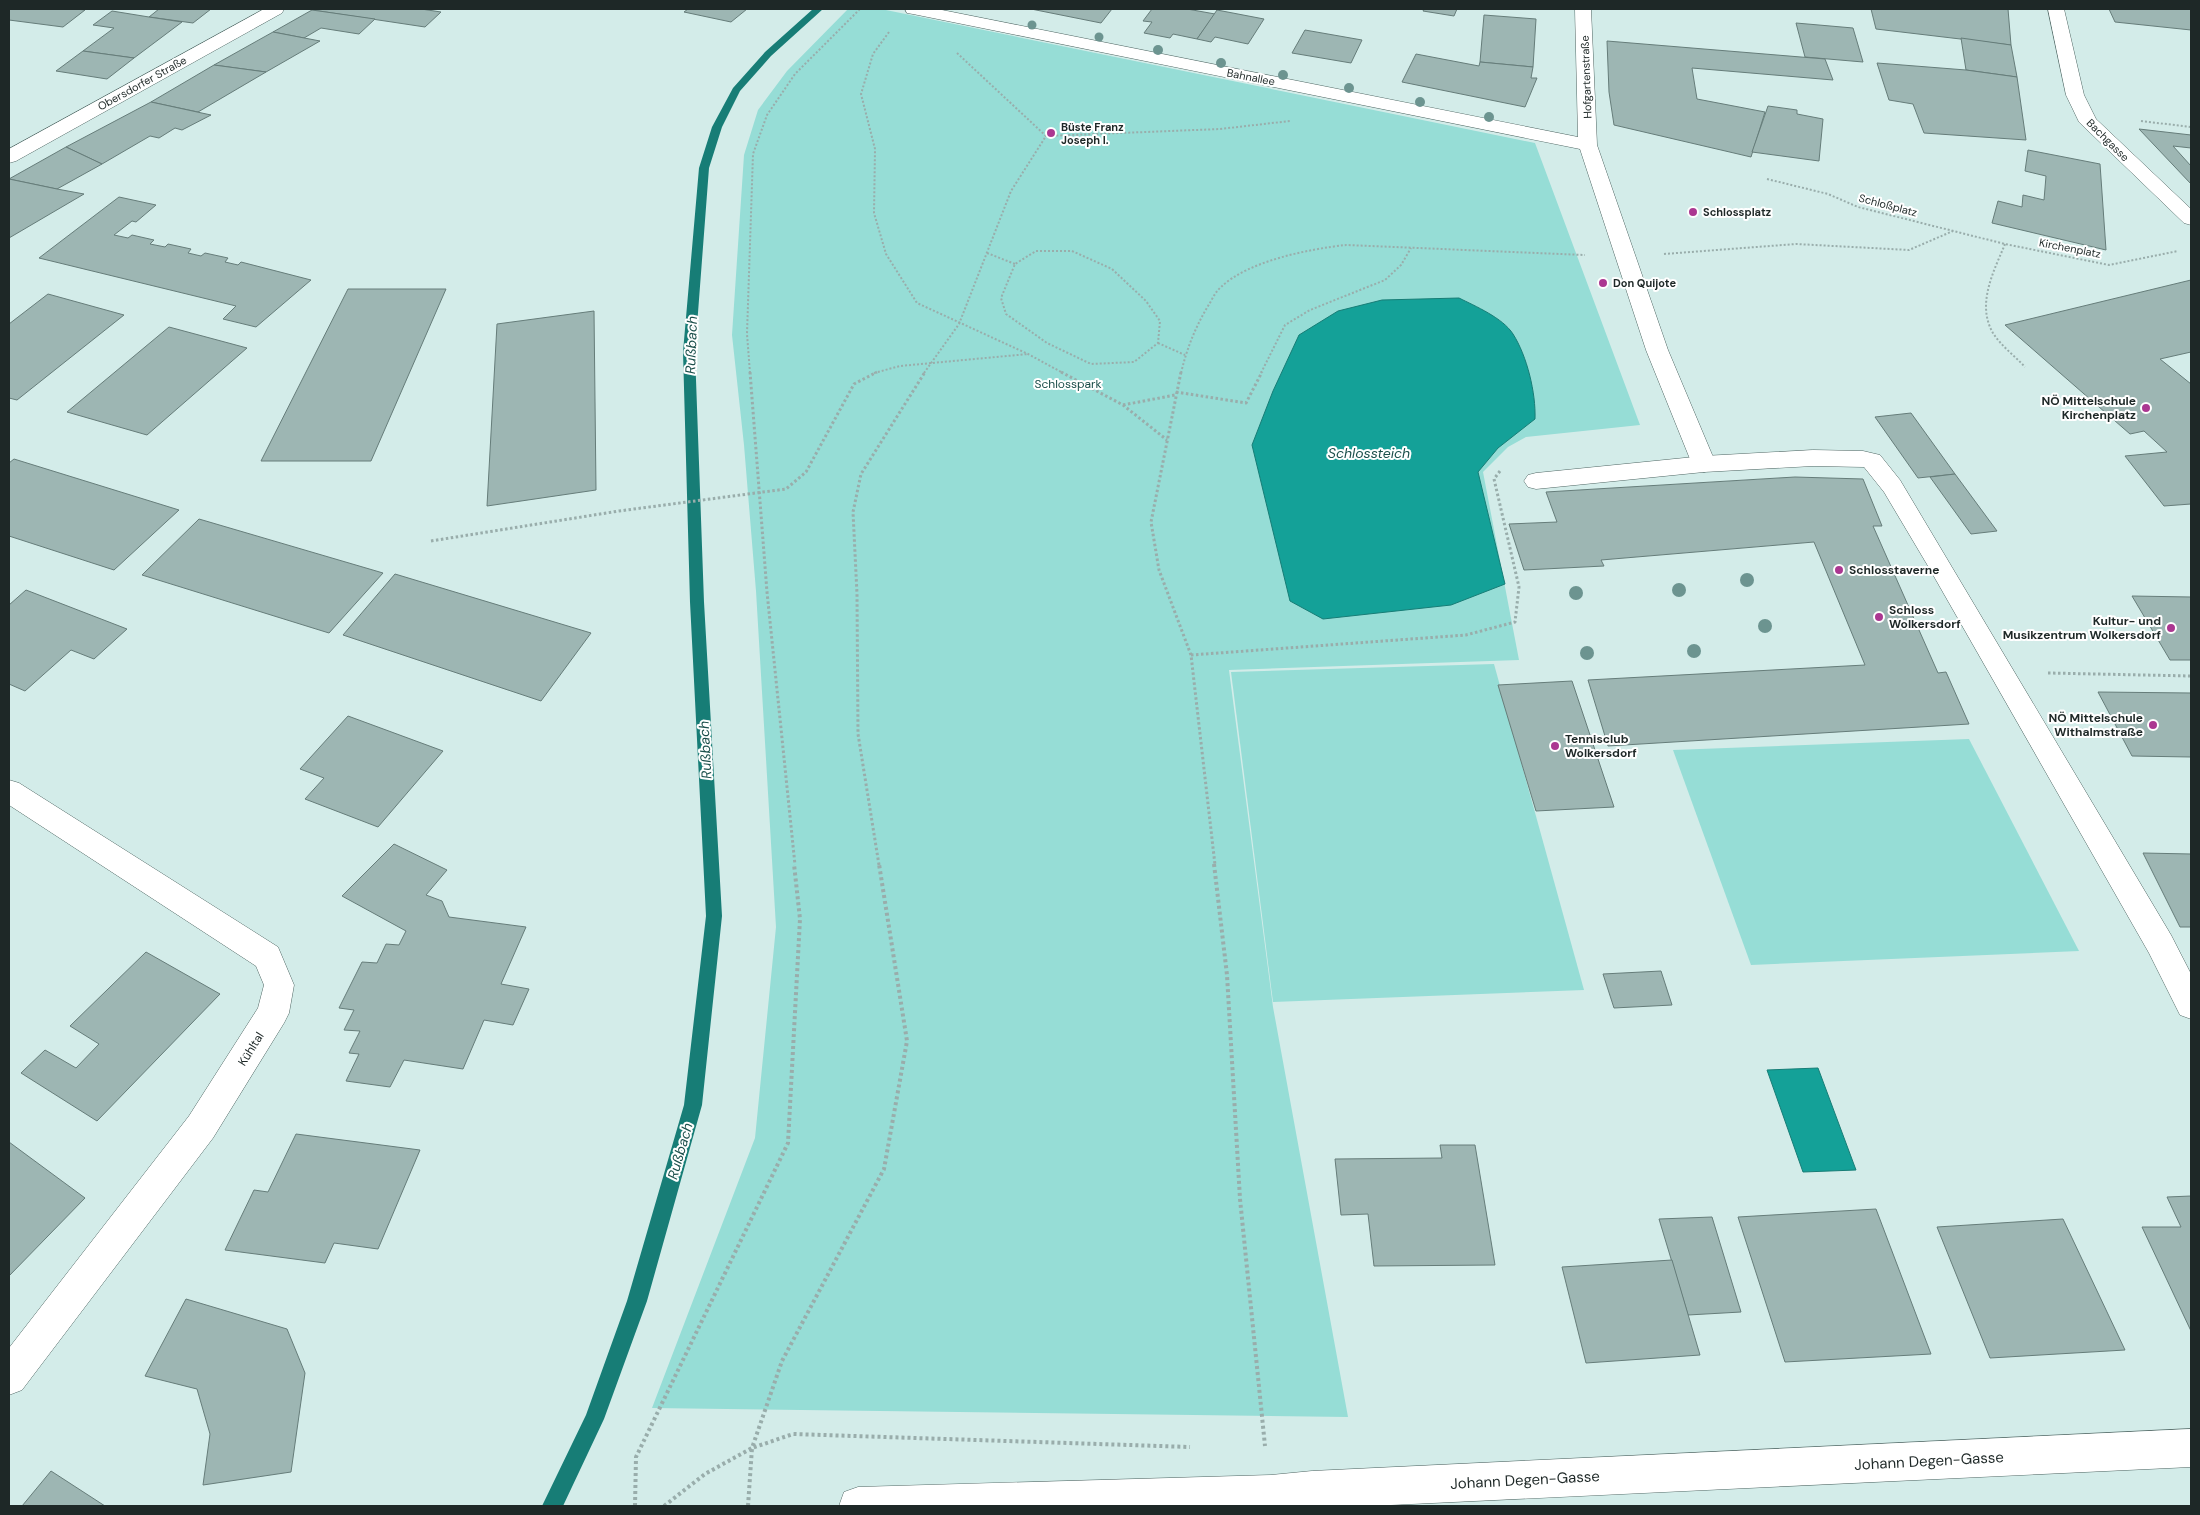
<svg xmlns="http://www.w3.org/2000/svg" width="2200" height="1515" font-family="'DM Sans',sans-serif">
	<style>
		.green { fill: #96ddd6 }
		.water { fill: #14a198; stroke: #177d76 }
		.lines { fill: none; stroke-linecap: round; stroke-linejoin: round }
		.stream { fill: #177d76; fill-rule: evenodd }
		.building { fill: #9db6b3; stroke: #667d7a }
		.service-casing { stroke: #506764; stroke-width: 1 }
		.minor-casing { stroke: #506764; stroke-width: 1 }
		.secondary-casing { stroke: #506764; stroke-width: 1 }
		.path-far2 { stroke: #99adab; stroke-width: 2; stroke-dasharray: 2 2; stroke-linecap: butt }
		.path-far1 { stroke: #99adab; stroke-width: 3; stroke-dasharray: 2.5 2.5; stroke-linecap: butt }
		.path { stroke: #99adab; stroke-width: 4; stroke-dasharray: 3 3; stroke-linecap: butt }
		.service { fill: #fff; fill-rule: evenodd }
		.minor { fill: #fff; fill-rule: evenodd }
		.secondary { fill: #fff; fill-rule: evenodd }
		.tree { fill: #6c9490 }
		.poi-dot { fill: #ab3791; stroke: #fff; stroke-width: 2 }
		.labels { text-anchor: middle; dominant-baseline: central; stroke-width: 4; stroke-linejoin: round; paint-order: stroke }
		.far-street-label { font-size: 11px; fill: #1e2827; stroke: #fff }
		.far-poi-label { font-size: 11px; font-weight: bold; fill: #1e2827; stroke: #fff; text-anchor: start }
		.park-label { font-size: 12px; fill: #184c48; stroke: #fff }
		.poi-label { font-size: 12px; font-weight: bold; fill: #1e2827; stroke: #fff; text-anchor: end }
		.street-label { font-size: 12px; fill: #1e2827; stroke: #fff }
		.water-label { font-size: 14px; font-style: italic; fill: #1c504c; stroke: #fff }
		.near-street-label { font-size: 15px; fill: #1e2827; stroke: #fff }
	</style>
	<rect width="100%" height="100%" fill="#d3ece9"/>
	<!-- green -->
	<g class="green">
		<polygon points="848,9 881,9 1535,143 1640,425 1526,437 1508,447 1483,472 1519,660 1229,670 1273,1007 1348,1417 652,1408 755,1138 776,927 756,591 744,445 732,335 744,155 758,110 787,71"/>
		<polygon points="1494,664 1584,990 1273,1002 1231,672"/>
		<polygon points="1969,739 2079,951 1751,965 1673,750"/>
	</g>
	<!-- water -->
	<g class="water">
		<path d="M1459 298C1475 306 1503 318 1513 334 1527 356 1536 393 1535 419L1498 448 1478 472 1505 584 1451 605 1323 619 1290 601 1252 445 1273 391 1299 335 1338 311 1382 300Z"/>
		<polygon points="1818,1068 1856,1170 1803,1172 1767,1070"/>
	</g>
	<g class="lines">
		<!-- stream -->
		<polygon class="stream" points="813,9 823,9 771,56 740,91 722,127 709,168 695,352 704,602 722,916 702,1105 647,1301 604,1419 563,1506 542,1506 586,1415 627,1301 684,1105 706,916 690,602 683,352 699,168 712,127 733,88 765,52"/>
	</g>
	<!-- building -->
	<g class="building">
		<polygon points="9,9 75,9 85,10 63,27 9,20"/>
		<polygon points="159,9 211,9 193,23 149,17"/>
		<polygon points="315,9 421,9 441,12 425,27 312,10"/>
		<polygon points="688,9 747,9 731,22 684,12"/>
		<polygon points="1031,9 1112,9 1101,23"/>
		<polygon points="1152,9 1187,9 1215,14 1197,39 1173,34 1170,38 1144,33 1152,22 1143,21"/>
		<polygon points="1424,9 1457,9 1454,16 1423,11"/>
		<polygon points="1871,9 2008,9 2011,45 1876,29"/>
		<polygon points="2109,9 2191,9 2191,30 2115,22"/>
		<polygon points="312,10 375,19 359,34 321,28 304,38 273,32"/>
		<polygon points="1217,10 1264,19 1248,44 1215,37 1211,42 1197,39"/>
		<polygon points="112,11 149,17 182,22 134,58 83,51 114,28 93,25"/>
		<polygon points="1484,15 1536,19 1533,67 1480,62"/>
		<polygon points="1796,23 1853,28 1863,62 1805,57"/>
		<polygon points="1305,30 1362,40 1351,63 1292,53"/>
		<polygon points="273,32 320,41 266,72 214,65"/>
		<polygon points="1961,38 2011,45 2017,77 1966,70"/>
		<polygon points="1607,41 1825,59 1833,80 1692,68 1697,99 1765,112 1751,157 1614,125 1609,92"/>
		<polygon points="83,51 134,58 107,79 56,71"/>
		<polygon points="1416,54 1479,66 1480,62 1533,67 1531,78 1537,78 1525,107 1402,82"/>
		<polygon points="1877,63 1966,70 2017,77 2026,140 1924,133 1913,104 1889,100"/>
		<polygon points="214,65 266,72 198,112 151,102"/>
		<polygon points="151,102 211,115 182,130 175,128 159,138 150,136 102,164 66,147"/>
		<polygon points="1768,106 1797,110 1797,114 1823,119 1819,161 1752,152"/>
		<polygon points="2139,129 2191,135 2191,148 2173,146 2191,166 2191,184"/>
		<polygon points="66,147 102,164 57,189 9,179"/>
		<polygon points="2028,150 2100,164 2106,250 1992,223 1998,201 2022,207 2023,195 2044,200 2046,176 2025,171"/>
		<polygon points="9,179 57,189 84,194 9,238"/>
		<polygon points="119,197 156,205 136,222 132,221 114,235 128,238 132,235 154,240 150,244 165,247 168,244 191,249 188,253 201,256 205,253 228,258 225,262 238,265 241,262 311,280 256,327 223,319 236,306 39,258"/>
		<polygon points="2191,280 2191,352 2160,359 2191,384 2191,504 2164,506 2125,456 2167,452 2144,431 2130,434 2005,325"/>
		<polygon points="348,289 446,289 371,461 261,461"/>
		<polygon points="48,294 124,315 17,400 9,398 9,324"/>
		<polygon points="594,311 596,490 487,506 497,324"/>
		<polygon points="169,327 247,348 147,435 67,412"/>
		<polygon points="1911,413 1955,474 1918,478 1875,417"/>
		<polygon points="14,459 179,510 114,570 9,536 9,463"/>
		<polygon points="1955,474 1997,531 1971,534 1930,477"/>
		<polygon points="1795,477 1863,479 1882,526 1873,526 1938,673 1946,672 1969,724 1608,746 1588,680 1865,665 1814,542 1601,560 1604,566 1524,570 1509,524 1557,522 1546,492"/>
		<polygon points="199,519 383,573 329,633 142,575"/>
		<polygon points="395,574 591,633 541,701 343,635"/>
		<polygon points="26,590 127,629 94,659 71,650 25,691 9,684 9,605"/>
		<polygon points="2132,596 2191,597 2191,660 2170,660"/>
		<polygon points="1572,681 1614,807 1536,811 1498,685"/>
		<polygon points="2098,692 2191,693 2191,757 2132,756"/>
		<polygon points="348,716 443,751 378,827 305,799 324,778 300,769"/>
		<polygon points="394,844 447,870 426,895 442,901 449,917 526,927 501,984 529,989 513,1025 484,1020 463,1069 404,1060 390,1087 346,1081 359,1054 349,1053 360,1031 344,1030 354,1010 339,1008 362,962 377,963 386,944 399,945 406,931 342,896"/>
		<polygon points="2143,853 2191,854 2191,927 2180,927"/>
		<polygon points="146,952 220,994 97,1121 21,1073 45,1050 76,1068 99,1044 70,1026"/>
		<polygon points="1661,971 1672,1005 1614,1008 1603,974"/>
		<polygon points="296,1134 420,1150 378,1249 334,1243 325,1263 225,1250 254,1190 268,1192"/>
		<polygon points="9,1142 85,1198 9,1276"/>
		<polygon points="1440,1145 1475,1145 1495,1265 1374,1266 1368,1214 1341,1215 1335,1159 1442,1158"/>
		<polygon points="2191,1196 2191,1331 2142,1227 2181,1227 2167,1197"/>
		<polygon points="1876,1209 1931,1354 1785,1362 1738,1217"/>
		<polygon points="1712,1217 1741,1312 1688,1315 1659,1219"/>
		<polygon points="2063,1219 2125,1350 1990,1358 1937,1227"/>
		<polygon points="1672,1260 1700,1355 1586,1363 1562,1267"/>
		<polygon points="186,1299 287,1329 305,1373 291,1472 203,1485 210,1434 197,1389 145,1376"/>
		<polygon points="51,1471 105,1506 22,1506"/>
	</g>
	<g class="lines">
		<defs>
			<polygon id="service" points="1813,450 1863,451 1880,455 1900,480 2171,935 2191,974 2191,1019 2180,1015 2149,953 1928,566 1884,492 1864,467 1813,466 1704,472 1536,489 1528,487 1524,481 1528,475 1536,473 1704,456"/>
			<g id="minor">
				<polygon points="905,9 937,9 1578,137 1575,9 1591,9 1597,145 1668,350 1716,464 1712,470 1704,472 1696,470 1692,464 1646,350 1580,149 913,14 907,13"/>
				<polygon points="2048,9 2064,9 2084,95 2096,119 2191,209 2191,225 2184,223 2079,122 2066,95"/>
				<polygon points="9,780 19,783 278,947 294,985 289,1013 284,1023 213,1138 22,1390 9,1395 9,1348 189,1116 258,1008 264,985 256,966 9,805"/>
				<polygon points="2191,1429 2191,1467 1370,1506 839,1506 844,1492 858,1487 1271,1475 1312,1471"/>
			</g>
			<polygon id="secondary" points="264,9 284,9 282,13 16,161 9,163 9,149"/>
		</defs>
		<!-- service casing -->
		<use href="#service" class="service-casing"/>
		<!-- minor casing -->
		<use href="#minor" class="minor-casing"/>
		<!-- secondary casing -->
		<use href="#secondary" class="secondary-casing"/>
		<!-- path-far2 -->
		<g class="path-far2">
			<polyline points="889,32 873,54 861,94 875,149 874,213 886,254 917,303 1028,354 1063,373"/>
			<polyline points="957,53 1046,136 1220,129 1290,121"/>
			<polyline points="2141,121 2191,127"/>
			<polyline points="1767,179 1828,194 1858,207 2005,244 2109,265 2178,251"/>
			<path d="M2005 244C1994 271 1976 304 1993 333 2001 346 2015 356 2025 367"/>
			<polygon points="1036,251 1072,251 1112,269 1146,301 1160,321 1158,343 1134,362 1091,364 1047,343 1006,314 1001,298 1015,264"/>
			<polyline points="987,253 1015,264"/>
			<polyline points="1664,254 1796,244 1909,250 1953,231"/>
			<polyline points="1158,343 1185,355"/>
			<polyline points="750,373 747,334 753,154 767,115 795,74 860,9"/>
			<polyline points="874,373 900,366 1028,354"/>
			<polyline points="924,373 959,324 1011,191 1046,136"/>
			<path d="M1181 373C1187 348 1195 328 1208 306 1212 300 1215 292 1221 287 1248 261 1309 249 1346 245L1585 255"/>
			<polyline points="1261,373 1285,325 1310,310 1385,280 1401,265 1411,248"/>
		</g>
		<!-- path-far1 -->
		<g class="path-far1">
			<polyline points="750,372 767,592 795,865"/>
			<polyline points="1061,372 1123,405 1167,440"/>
			<polyline points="1181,372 1151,522 1159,570 1191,655 1215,865"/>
			<polyline points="1176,392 1246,403 1262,372"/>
			<polyline points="1123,405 1175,395"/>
			<polyline points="431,541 619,511 786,489 806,472 854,384 877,372"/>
			<polyline points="1191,655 1466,635 1515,622 1519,587 1494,479 1500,471"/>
			<polyline points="2048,673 2191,676"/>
			<polyline points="879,865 858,734 857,594 853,512 861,474 925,372"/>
		</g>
		<!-- path -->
		<g class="path">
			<polyline points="1214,864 1227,975 1240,1199 1265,1446"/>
			<polyline points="635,1506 636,1457 788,1143 800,919 794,864"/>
			<polyline points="664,1506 705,1474 752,1448 782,1361 884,1169 907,1041 879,864"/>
			<polyline points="748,1506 752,1448 793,1434 1190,1447"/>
		</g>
		<!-- service -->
		<use href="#service" class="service"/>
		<!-- minor -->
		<use href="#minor" class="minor"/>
		<!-- secondary -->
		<use href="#secondary" class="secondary"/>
	</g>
	<!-- trees -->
	<g class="tree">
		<circle cx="1032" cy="25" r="4.5"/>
		<circle cx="1099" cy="37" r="4.5"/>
		<circle cx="1158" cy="50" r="5"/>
		<circle cx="1221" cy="63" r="5"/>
		<circle cx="1283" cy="75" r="5"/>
		<circle cx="1349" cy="88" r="5"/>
		<circle cx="1420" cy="102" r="5"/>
		<circle cx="1489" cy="117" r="5"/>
		<circle cx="1747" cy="580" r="7"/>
		<circle cx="1679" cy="590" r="7"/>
		<circle cx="1576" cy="593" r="7"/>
		<circle cx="1765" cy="626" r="7"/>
		<circle cx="1694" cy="651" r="7"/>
		<circle cx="1587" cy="653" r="7"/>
	</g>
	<!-- markers -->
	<g class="poi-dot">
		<circle cx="1051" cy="133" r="5"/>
		<circle cx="1693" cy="212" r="5"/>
		<circle cx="1603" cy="283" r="5"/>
		<circle cx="2146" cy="408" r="5"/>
		<circle cx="1839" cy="570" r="5"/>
		<circle cx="1879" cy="617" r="5"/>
		<circle cx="2171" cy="628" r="5"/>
		<circle cx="2153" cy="725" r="5"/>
		<circle cx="1555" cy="746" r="5"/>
	</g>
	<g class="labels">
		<!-- far-street labels -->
		<g class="far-street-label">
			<text transform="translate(1251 77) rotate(11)">Bahnallee</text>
			<text transform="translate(1586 77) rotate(-92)">Hofgartenstraße</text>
			<text transform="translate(142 83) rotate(-29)">Obersdorfer Straße</text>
			<text transform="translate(2108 140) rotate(45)">Bachgasse</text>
			<text transform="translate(1888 205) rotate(15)">Schloßplatz</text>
			<text transform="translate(2070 248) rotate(11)">Kirchenplatz</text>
		</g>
		<!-- far-poi labels -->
		<g class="far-poi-label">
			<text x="1061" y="127">Büste Franz<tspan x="1061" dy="13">Joseph I.</tspan></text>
			<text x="1703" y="212">Schlossplatz</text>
			<text x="1613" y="283">Don Quijote</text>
		</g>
		<!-- park labels -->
		<g class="park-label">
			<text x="1068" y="384">Schlosspark</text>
		</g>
		<!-- poi labels -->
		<g class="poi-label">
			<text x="2136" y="401">NÖ Mittelschule<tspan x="2136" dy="14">Kirchenplatz</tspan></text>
			<text x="1849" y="570" text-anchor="start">Schlosstaverne</text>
			<text x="1889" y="610" text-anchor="start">Schloss<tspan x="1889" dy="14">Wolkersdorf</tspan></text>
			<text x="2161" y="621">Kultur- und<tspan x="2161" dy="14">Musikzentrum Wolkersdorf</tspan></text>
			<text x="2143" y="718">NÖ Mittelschule<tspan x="2143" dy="14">Withalmstraße</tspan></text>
			<text x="1565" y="739" text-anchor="start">Tennisclub<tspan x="1565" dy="14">Wolkersdorf</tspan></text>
		</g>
		<!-- street labels -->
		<g class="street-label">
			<text transform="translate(251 1049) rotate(-58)">Kühltal</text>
		</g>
		<!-- water labels -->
		<g class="water-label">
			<text transform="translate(691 345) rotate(-88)">Rußbach</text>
			<text x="1369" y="453">Schlossteich</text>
			<text transform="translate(705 750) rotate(-93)">Rußbach</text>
			<text transform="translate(680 1151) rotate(-74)">Rußbach</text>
		</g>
		<!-- near-street labels -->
		<g class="near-street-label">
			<text transform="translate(1929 1461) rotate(-3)">Johann Degen-Gasse</text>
			<text transform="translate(1525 1480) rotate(-3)">Johann Degen-Gasse</text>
		</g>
	</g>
	<!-- border -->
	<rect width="2200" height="1515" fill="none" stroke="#1e2827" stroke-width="20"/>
</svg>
